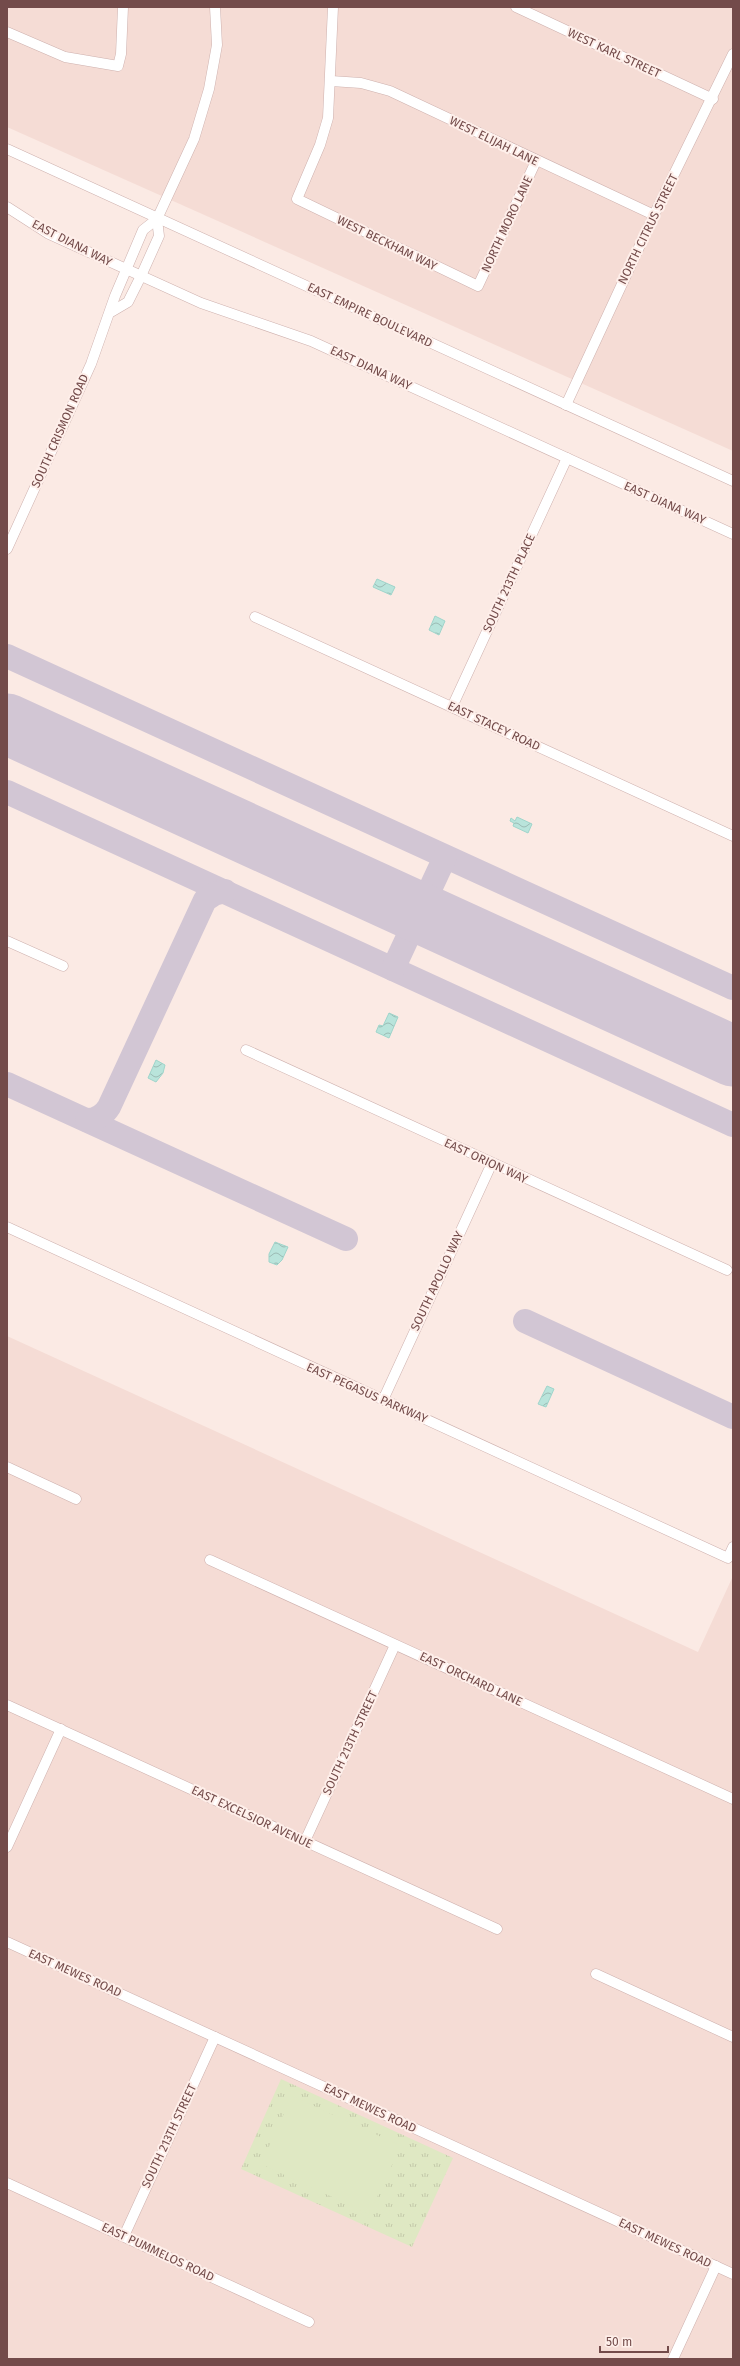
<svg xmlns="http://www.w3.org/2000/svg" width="740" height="2366" font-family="'Fira Sans',sans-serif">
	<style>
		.residential { fill: #f5dcd5 }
		.grass { fill: url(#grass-tufts) }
		.garden { fill: #dfe8c3 }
		.water { fill: url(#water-waves); stroke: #9fd5cb }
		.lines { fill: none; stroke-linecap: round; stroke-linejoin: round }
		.taxiway { stroke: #d2c6d4; stroke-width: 24 }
		.runway { stroke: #d2c6d4; stroke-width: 61 }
		.minor-casing { stroke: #ceb1ae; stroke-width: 11 }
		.minor { stroke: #fff; stroke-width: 10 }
		.labels { text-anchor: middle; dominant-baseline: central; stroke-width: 4; stroke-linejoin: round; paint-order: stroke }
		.street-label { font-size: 12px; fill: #734b4a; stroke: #feefea }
	</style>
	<defs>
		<pattern id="grass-tufts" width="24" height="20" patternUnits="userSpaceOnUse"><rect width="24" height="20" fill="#dfe8c3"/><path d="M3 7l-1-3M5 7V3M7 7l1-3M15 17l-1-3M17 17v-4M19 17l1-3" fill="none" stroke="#c3c8a9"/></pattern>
		<pattern id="water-waves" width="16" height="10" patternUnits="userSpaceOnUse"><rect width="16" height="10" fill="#b9e4db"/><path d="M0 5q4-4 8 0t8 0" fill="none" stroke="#9bbbb4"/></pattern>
	</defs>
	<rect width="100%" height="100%" fill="#fbeae4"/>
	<!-- residential -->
	<g class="residential">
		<polygon points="7,7 733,7 733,451 7,127"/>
		<polygon points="7,1336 698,1652 733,1576 733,2359 7,2359"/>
	</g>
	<!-- grass -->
	<polygon class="grass" points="281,2079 453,2158 412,2247 241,2169"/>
	<!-- garden -->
	<polygon class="garden" points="292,2096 401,2146 369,2214 261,2164"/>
	<!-- water -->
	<g class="water">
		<polygon points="377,579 395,587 391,595 373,587"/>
		<polygon points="435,616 445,621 439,635 429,630"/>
		<polygon points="517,817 532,824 528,833 513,826 514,823 510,821 511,818 515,821"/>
		<polygon points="389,1013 398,1017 389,1038 376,1032 379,1025 383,1026"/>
		<polygon points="156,1060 165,1065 163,1073 156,1082 148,1078"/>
		<polygon points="275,1242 288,1247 282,1260 277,1265 269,1262 269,1254"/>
		<polygon points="547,1386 554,1389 546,1407 538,1404"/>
	</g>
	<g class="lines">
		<!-- taxiway -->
		<g class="taxiway">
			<polyline points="7,656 733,988"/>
			<polyline points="7,792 733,1125"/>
			<polyline points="393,969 445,857"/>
			<polyline points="7,1084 346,1239"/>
			<path d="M87 1120C96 1120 104 1115 109 1107L205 900 214 894 225 891"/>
			<polyline points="525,1321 733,1417"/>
		</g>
		<!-- runway -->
		<polyline class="runway" points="7,724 733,1056"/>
		<defs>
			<g id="minor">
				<polyline points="333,7 328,118 320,145 297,199 478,286 536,161"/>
				<polyline points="516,7 713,99"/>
				<polyline points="7,32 65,57 118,66 121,54 123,7"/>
				<polyline points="331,81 361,83 390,91 654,215"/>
				<polyline points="7,149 733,481"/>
				<polyline points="7,207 49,234 201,303 311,341 733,534"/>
				<polyline points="111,312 128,302 141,276 159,236 157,219"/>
				<polyline points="566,405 654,215 733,54"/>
				<polyline points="7,549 91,364 115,296 143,230 157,219 194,139 209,89 217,45 215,7"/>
				<polyline points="255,617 733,836"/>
				<polyline points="452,707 567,458"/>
				<polyline points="7,941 63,966"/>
				<polyline points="246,1050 727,1270"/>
				<polyline points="7,1227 728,1558 733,1547"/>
				<polyline points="383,1400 492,1163"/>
				<polyline points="7,1467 76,1499"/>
				<polyline points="210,1560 733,1799"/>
				<polyline points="7,1705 497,1929"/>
				<polyline points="305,1841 395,1645"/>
				<polyline points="7,1847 61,1729"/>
				<polyline points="7,1942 733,2274"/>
				<polyline points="596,1974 733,2037"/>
				<polyline points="7,2183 309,2322"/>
				<polyline points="124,2236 215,2037"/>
				<polyline points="673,2359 716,2266"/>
			</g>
		</defs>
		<!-- minor casing -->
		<use href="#minor" class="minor-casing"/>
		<!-- minor -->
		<use href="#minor" class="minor"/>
	</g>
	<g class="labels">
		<!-- street labels -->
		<g class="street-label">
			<text transform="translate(614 53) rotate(25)">WEST KARL STREET</text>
			<text transform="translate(494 141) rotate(26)">WEST ELIJAH LANE</text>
			<text transform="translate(507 224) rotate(-65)">NORTH MORO LANE</text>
			<text transform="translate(648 229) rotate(-64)">NORTH CITRUS STREET</text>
			<text transform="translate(72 243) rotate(27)">EAST DIANA WAY</text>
			<text transform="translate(387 243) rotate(26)">WEST BECKHAM WAY</text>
			<text transform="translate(370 315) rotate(25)">EAST EMPIRE BOULEVARD</text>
			<text transform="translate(371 368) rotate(25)">EAST DIANA WAY</text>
			<text transform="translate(60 431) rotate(-66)">SOUTH CRISMON ROAD</text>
			<text transform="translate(665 503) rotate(24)">EAST DIANA WAY</text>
			<text transform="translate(509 583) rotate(-65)">SOUTH 213TH PLACE</text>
			<text transform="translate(494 726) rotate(25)">EAST STACEY ROAD</text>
			<text transform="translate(486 1161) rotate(25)">EAST ORION WAY</text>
			<text transform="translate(437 1281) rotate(-65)">SOUTH APOLLO WAY</text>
			<text transform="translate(367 1393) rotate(24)">EAST PEGASUS PARKWAY</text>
			<text transform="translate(471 1679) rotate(25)">EAST ORCHARD LANE</text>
			<text transform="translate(350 1743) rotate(-65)">SOUTH 213TH STREET</text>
			<text transform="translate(252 1817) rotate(25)">EAST EXCELSIOR AVENUE</text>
			<text transform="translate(75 1973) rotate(24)">EAST MEWES ROAD</text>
			<text transform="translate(370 2108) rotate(25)">EAST MEWES ROAD</text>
			<text transform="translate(169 2136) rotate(-65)">SOUTH 213TH STREET</text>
			<text transform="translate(665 2243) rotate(25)">EAST MEWES ROAD</text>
			<text transform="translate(158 2252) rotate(25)">EAST PUMMELOS ROAD</text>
		</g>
	</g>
	<!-- border -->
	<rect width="740" height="2366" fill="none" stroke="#734b4a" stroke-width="16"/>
	<!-- scale -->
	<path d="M600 2346v6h68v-6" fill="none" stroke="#734b4a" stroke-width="2"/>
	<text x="606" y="2346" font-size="12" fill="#734b4a" stroke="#feefea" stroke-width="3" paint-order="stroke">50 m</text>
</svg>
